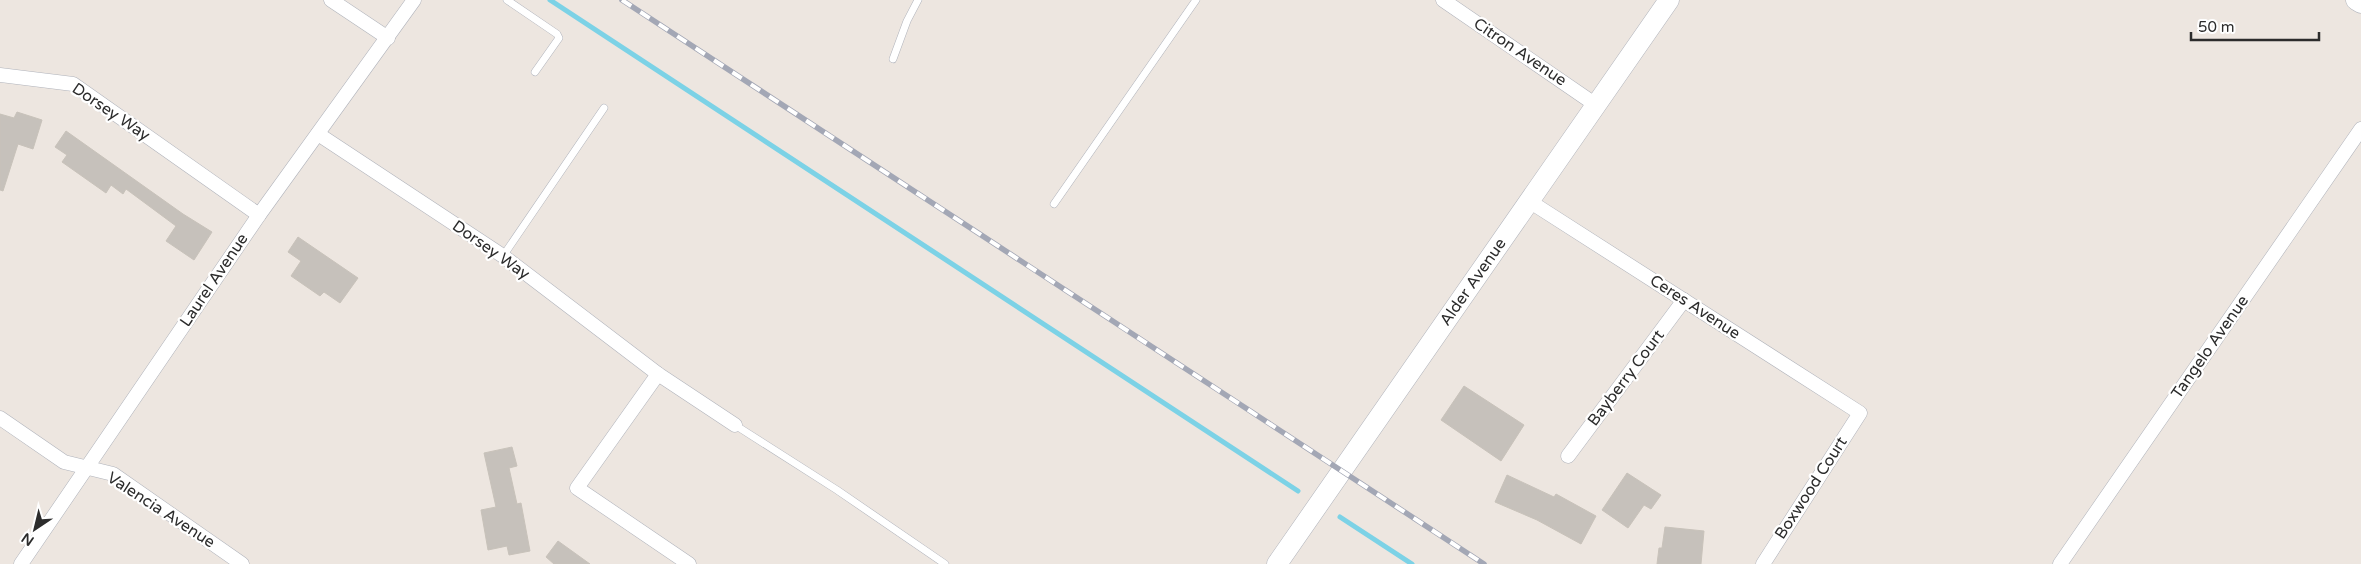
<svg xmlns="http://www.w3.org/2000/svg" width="2361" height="564" font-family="'Varela Round',sans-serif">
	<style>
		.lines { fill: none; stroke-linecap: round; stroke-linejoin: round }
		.stream { stroke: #7cd2e6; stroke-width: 5 }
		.building { fill: #c6c1bb; stroke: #c8c2ba }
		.lane-casing { stroke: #b0b3bb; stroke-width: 8 }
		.street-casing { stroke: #b0b3bb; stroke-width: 15 }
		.secondary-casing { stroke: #b0b3bb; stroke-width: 21 }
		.lane { stroke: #fff; stroke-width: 7 }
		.street { stroke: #fff; stroke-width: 14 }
		.secondary { stroke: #fff; stroke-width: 20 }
		.rail-casing { stroke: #a3a7b5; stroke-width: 5.5 }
		.rail { stroke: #fff; stroke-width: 4; stroke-dasharray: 11; stroke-linecap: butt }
		.labels { text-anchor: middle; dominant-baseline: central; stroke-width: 4.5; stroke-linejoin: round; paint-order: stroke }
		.street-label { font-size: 16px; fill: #2c2c2c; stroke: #fff }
	</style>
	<rect width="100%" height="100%" fill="#ede6e0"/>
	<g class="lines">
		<!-- stream -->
		<g class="stream">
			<polyline points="550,0 1298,491"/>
			<polyline points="1340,517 1412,564"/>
		</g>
	</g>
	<!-- building -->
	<g class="building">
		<polygon points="17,112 42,120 33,149 18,144 3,191 0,190 0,114 14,118"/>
		<polygon points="66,131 183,214 212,232 194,260 166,241 176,226 126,189 123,194 111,185 106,193 62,162 67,155 55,147"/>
		<polygon points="298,237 358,278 340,303 324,292 320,296 291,276 301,261 288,252"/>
		<polygon points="1464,386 1524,425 1501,461 1441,420"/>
		<polygon points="512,447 517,466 509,468 517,504 521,503 530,551 509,555 507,546 488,550 481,510 496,507 484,453"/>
		<polygon points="1627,473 1661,495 1651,509 1644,505 1628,528 1602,510"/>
		<polygon points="1507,475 1554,497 1556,494 1596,516 1581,544 1537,520 1495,502"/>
		<polygon points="1665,527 1704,531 1701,564 1657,564 1659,548 1662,548"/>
		<polygon points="558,541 590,564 554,564 546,557"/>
	</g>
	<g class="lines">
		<defs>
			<g id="lane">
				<polyline points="507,0 557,34 559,38 535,72"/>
				<polyline points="893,59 907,21 918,0"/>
				<polyline points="1054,204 1196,0"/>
				<polyline points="503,256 604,108"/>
				<polyline points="735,425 837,490 945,564"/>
			</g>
			<g id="street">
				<polyline points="331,0 388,38"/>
				<polyline points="1443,0 1596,105"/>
				<polyline points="0,75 73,84 259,215"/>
				<polyline points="318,134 503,256 658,374 735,425"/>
				<polyline points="1529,201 1860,413 1763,564"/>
				<polyline points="658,374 577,488 689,564"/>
				<polyline points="0,418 64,462 113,474 242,564"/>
				<polyline points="1568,456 1684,300"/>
				<polyline points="21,564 259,215 414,0"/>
				<polyline points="2060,564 2361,129"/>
			</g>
			<g id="secondary">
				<polyline points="2356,0 2361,3"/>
				<polyline points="1277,564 1669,0"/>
			</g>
		</defs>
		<!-- lane casing -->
		<use href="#lane" class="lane-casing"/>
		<!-- street casing -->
		<use href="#street" class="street-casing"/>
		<!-- secondary casing -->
		<use href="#secondary" class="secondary-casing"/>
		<!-- lane -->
		<use href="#lane" class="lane"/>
		<!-- street -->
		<use href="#street" class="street"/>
		<!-- secondary -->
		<use href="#secondary" class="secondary"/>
		<defs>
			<polyline id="rail" points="622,0 1484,564"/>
		</defs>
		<!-- rail casing -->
		<use href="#rail" class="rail-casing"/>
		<!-- rail -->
		<use href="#rail" class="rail"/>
	</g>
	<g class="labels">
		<!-- street labels -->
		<g class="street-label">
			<text transform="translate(1520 52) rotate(34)">Citron Avenue</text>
			<text transform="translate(111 112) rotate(34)">Dorsey Way</text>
			<text transform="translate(491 250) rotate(35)">Dorsey Way</text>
			<text transform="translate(214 280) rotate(-56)">Laurel Avenue</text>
			<text transform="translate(1473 282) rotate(-55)">Alder Avenue</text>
			<text transform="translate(1695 307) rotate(33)">Ceres Avenue</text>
			<text transform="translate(2210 347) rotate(-55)">Tangelo Avenue</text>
			<text transform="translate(1626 378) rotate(-53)">Bayberry Court</text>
			<text transform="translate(1811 488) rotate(-57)">Boxwood Court</text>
			<text transform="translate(161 510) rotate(33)">Valencia Avenue</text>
		</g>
	</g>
	<!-- north arrow -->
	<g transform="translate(35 529) rotate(215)" stroke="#ffffff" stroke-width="4" paint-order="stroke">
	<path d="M0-4L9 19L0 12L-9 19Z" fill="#2c2c2c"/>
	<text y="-8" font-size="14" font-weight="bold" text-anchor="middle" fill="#2c2c2c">N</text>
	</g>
	<!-- scale -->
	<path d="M2191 32v8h128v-8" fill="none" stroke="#2c2c2c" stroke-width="2.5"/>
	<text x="2198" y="32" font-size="15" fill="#2c2c2c" stroke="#ffffff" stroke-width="4" paint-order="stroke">50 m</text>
</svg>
